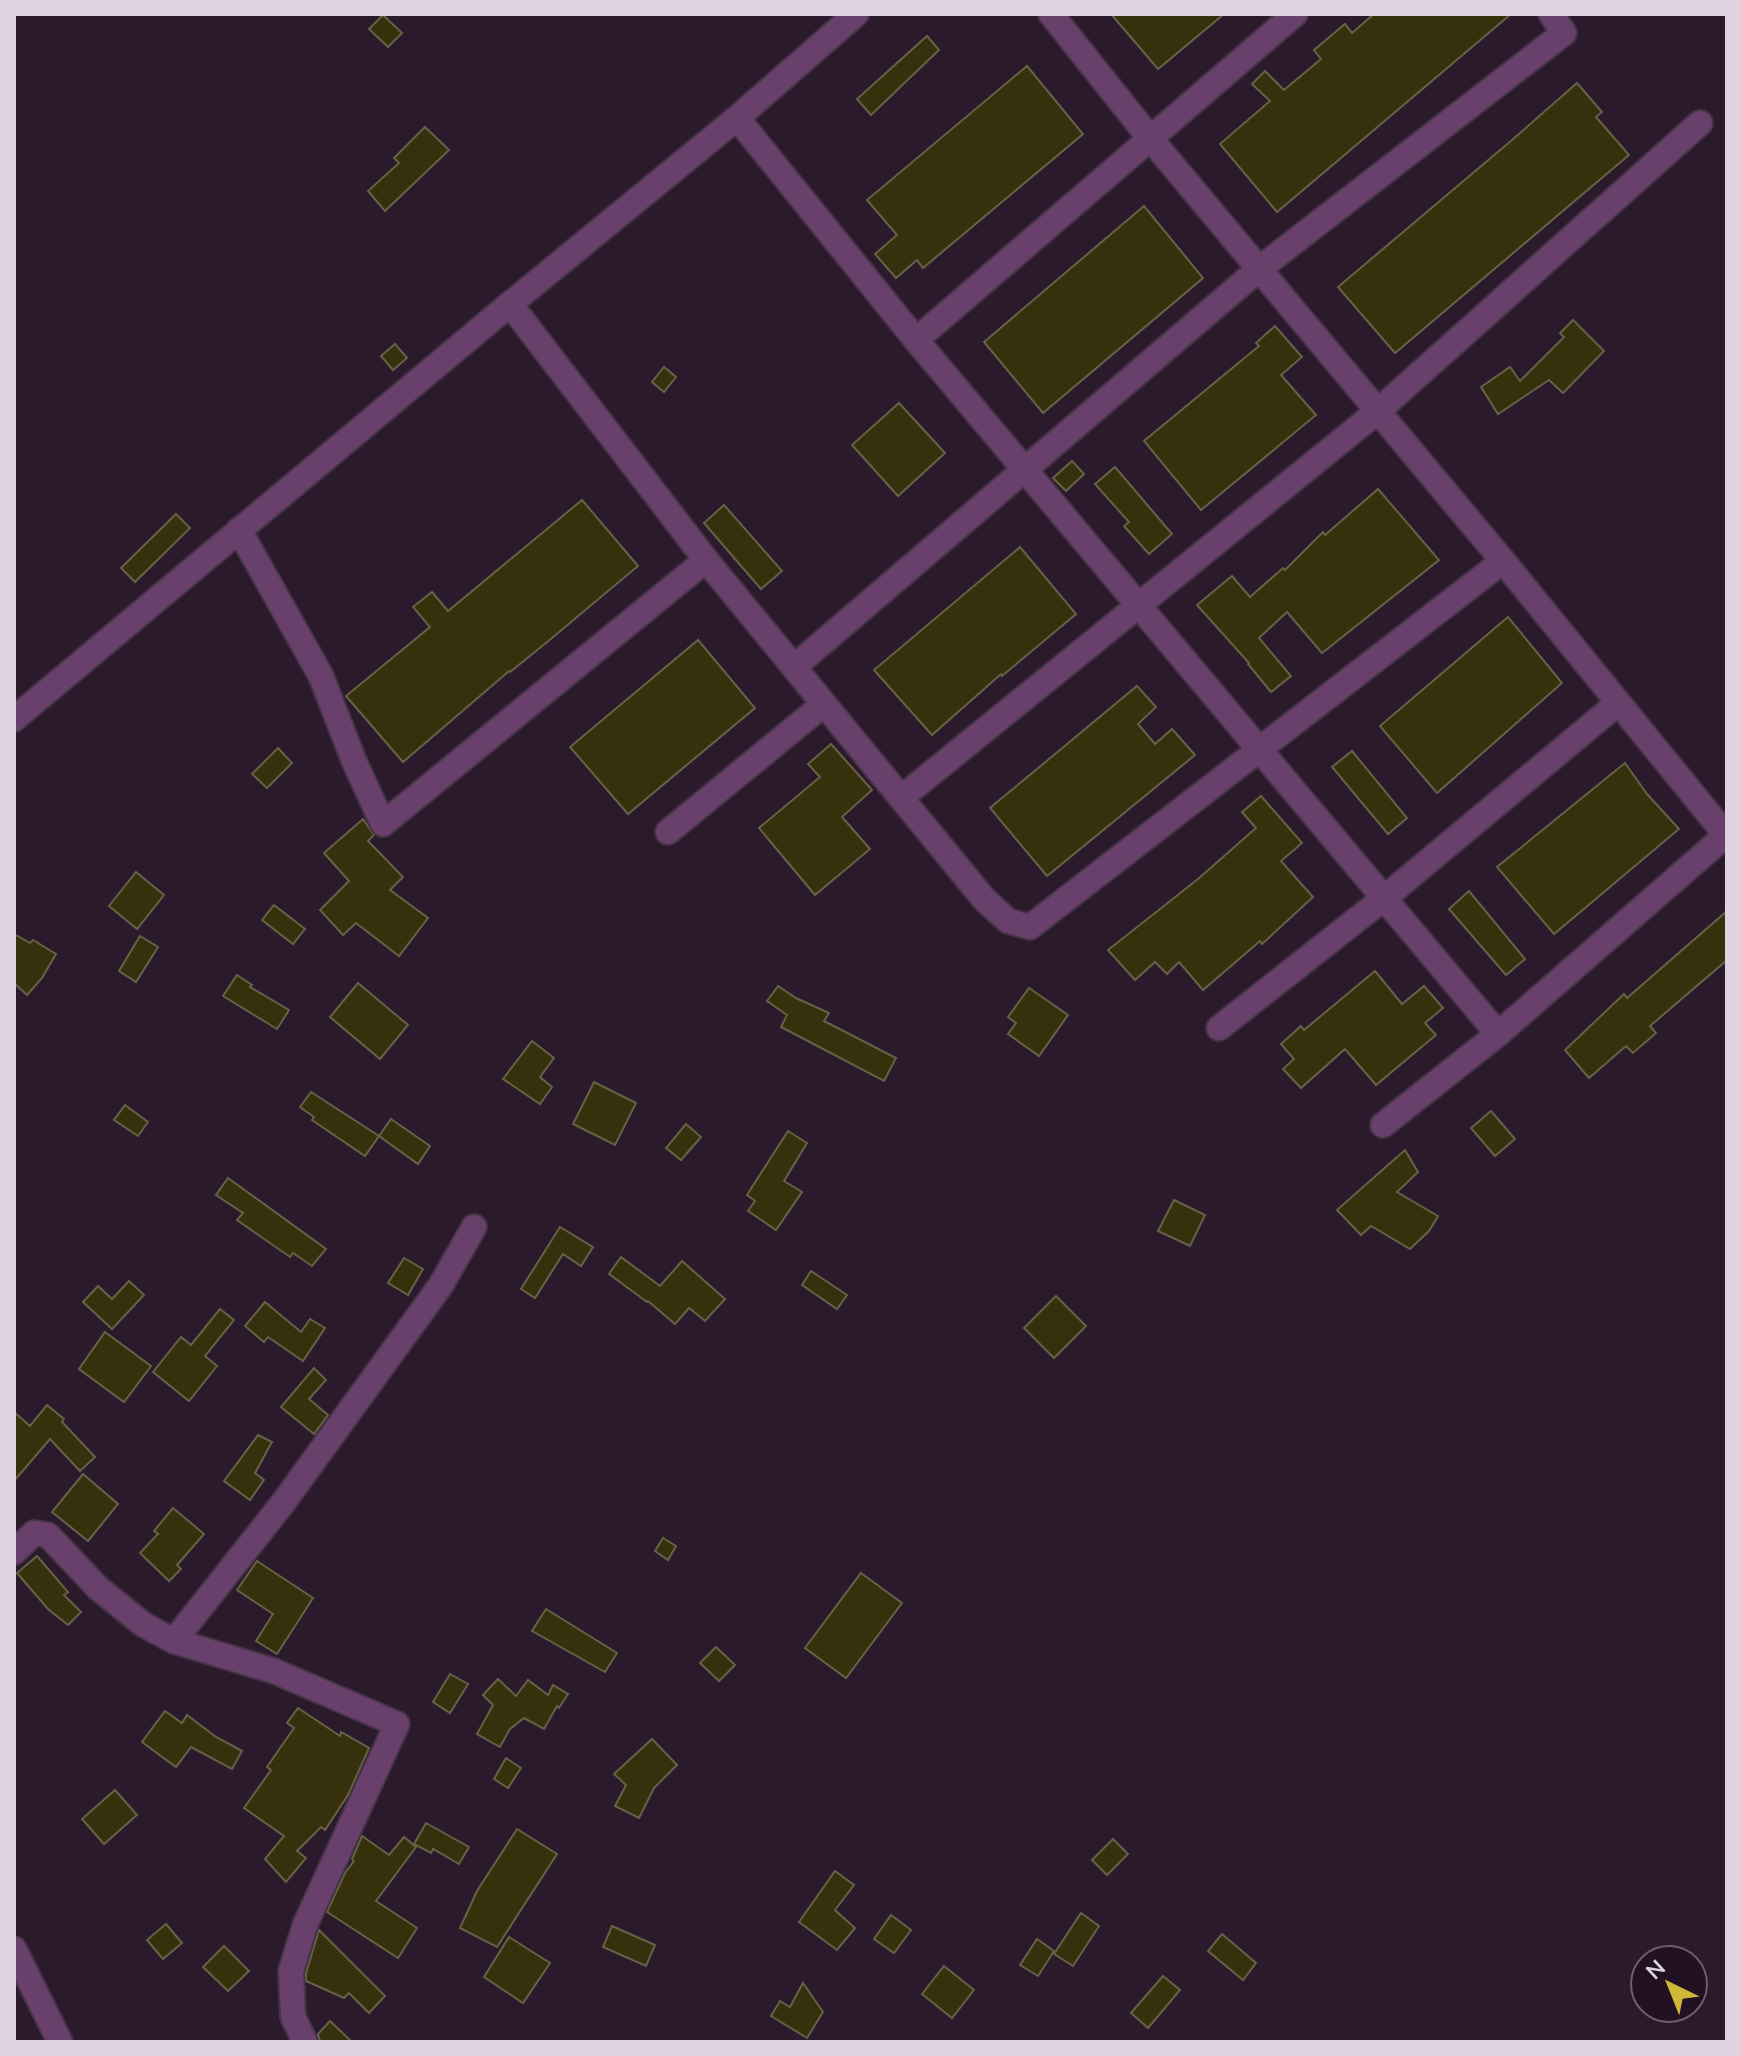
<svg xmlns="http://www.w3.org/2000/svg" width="1741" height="2056" font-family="'Nunito Sans',sans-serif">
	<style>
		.building { fill: #37300d; stroke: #666147; stroke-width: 2 }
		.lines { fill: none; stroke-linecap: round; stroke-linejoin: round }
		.street-casing { stroke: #443445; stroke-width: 28 }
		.street { stroke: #69406b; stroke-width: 24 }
	</style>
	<rect width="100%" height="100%" fill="#2b1a2c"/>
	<!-- building -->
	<g class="building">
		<polygon points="1111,14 1224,14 1158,69"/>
		<polygon points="1374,14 1511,14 1277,212 1220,144 1270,101 1252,84 1265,71 1284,90 1321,59 1314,50 1345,24 1352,33"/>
		<polygon points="383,15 402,33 388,47 369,29"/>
		<polygon points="927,36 939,50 871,115 857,99"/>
		<polygon points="1027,66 1083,134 923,268 917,260 896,278 875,254 897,235 867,200"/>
		<polygon points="1577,83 1602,112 1596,117 1629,155 1395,353 1338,287 1512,140"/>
		<polygon points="425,127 449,150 385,211 368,191 399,163 394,158"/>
		<polygon points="1144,206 1203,278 1043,413 984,342"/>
		<polygon points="1573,320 1604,351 1563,393 1549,380 1498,414 1481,387 1510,367 1520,381 1564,337 1560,333"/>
		<polygon points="1275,326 1302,357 1281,375 1316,415 1201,510 1144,441 1259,346 1256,343"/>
		<polygon points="395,344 407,358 393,370 381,356"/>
		<polygon points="664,367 676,377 664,392 652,382"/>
		<polygon points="899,403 945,453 898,496 852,445"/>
		<polygon points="1072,461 1084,474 1066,491 1053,478"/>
		<polygon points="1115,467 1172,534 1149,554 1124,526 1129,522 1095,484"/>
		<polygon points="1378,489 1439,560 1322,653 1287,612 1259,638 1291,676 1271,692 1248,664 1249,663 1197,605 1232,576 1250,597 1283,568 1285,570 1323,532 1325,535"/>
		<polygon points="582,500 638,566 546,643 510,672 509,671 403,762 346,696 430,627 413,607 432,592 448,611"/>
		<polygon points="724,505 782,571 761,589 704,523"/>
		<polygon points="176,514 190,528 135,582 121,568"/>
		<polygon points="1020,547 1076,614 1002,676 1001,674 932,735 874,670"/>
		<polygon points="1508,617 1562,683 1437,793 1380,726"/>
		<polygon points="698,640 755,708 628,814 570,747"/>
		<polygon points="1137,686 1156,707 1138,724 1155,744 1172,729 1195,755 1047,876 990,808"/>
		<polygon points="831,744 872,790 842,817 870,849 815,895 759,828 820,777 808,764"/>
		<polygon points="278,748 292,763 267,788 252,774"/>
		<polygon points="1352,751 1407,818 1388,834 1332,767"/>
		<polygon points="1625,763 1647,794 1679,829 1554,934 1497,867"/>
		<polygon points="1261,796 1302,843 1281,861 1313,897 1262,944 1260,941 1203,990 1179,962 1167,974 1155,962 1135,980 1108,950 1198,879 1256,828 1242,812"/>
		<polygon points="363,819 374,835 368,841 403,877 390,890 428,918 399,956 356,923 343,935 320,910 349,881 324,853"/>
		<polygon points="136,872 164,895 137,929 109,906"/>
		<polygon points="1469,891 1525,959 1506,975 1449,909"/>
		<polygon points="274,905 305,929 293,944 262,920"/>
		<polygon points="1727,911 1727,960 1650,1026 1656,1033 1633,1053 1626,1046 1589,1078 1565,1050 1624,994 1627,998"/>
		<polygon points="14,934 30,943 33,940 56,954 42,978 27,995 14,983"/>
		<polygon points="140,936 158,947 136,982 119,971"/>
		<polygon points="1375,971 1402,1004 1424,986 1443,1008 1425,1023 1436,1035 1376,1085 1345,1049 1301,1088 1283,1069 1294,1059 1281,1044 1301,1026 1304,1030"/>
		<polygon points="237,975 252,985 250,987 289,1010 277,1029 223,996"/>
		<polygon points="358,983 408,1025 380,1059 330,1017"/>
		<polygon points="778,986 796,998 829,1013 824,1021 896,1058 884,1081 781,1027 787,1015 767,1001"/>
		<polygon points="1029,988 1068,1015 1039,1056 1008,1034 1016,1023 1008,1017"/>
		<polygon points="532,1041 554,1058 540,1077 552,1087 540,1104 503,1079"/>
		<polygon points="594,1082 636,1103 615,1145 573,1124"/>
		<polygon points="311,1092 379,1136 365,1156 312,1120 314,1117 300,1107"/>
		<polygon points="125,1105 148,1122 138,1136 114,1120"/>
		<polygon points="1491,1111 1515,1139 1495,1156 1471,1128"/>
		<polygon points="391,1119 430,1146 418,1164 379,1136"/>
		<polygon points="686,1124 701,1137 681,1160 666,1148"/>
		<polygon points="788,1131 807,1143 784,1181 802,1192 776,1230 748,1211 755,1201 747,1195"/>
		<polygon points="1405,1150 1418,1172 1397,1192 1438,1216 1429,1231 1410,1249 1371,1226 1361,1235 1337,1210"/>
		<polygon points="228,1178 326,1249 312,1266 293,1253 290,1257 237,1220 243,1213 216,1195"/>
		<polygon points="1174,1200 1205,1215 1190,1246 1158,1231"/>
		<polygon points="560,1227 593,1247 581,1266 563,1254 535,1298 521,1289"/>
		<polygon points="621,1257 660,1286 682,1261 725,1299 705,1321 689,1308 675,1324 648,1301 647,1302 609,1274"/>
		<polygon points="404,1258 423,1269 408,1295 388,1283"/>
		<polygon points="811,1271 847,1295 837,1309 802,1285"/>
		<polygon points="129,1281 144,1295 112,1329 83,1302 98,1286 112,1299"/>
		<polygon points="1056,1296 1086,1326 1054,1358 1024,1328"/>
		<polygon points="265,1302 301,1332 310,1319 325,1328 303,1361 268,1337 264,1342 245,1326"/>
		<polygon points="220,1309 234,1320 205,1356 217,1366 189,1401 153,1372 181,1337 191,1345"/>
		<polygon points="105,1332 151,1366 124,1402 79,1369"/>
		<polygon points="314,1368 326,1380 309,1399 328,1415 314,1434 281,1407"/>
		<polygon points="47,1405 64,1419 62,1422 95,1457 80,1471 50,1439 14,1481 14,1412 30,1426"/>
		<polygon points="258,1435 272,1442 255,1473 264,1480 250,1500 224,1481"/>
		<polygon points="83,1474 118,1504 88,1541 52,1512"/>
		<polygon points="173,1508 204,1534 177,1565 181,1569 169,1581 140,1553 158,1534 154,1531"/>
		<polygon points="663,1538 676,1546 668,1560 655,1551"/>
		<polygon points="37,1556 68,1592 64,1595 81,1612 68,1625 48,1609 17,1573"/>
		<polygon points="257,1561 313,1598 277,1654 256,1641 273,1614 237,1590"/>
		<polygon points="861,1573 902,1603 846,1678 805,1648"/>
		<polygon points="546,1609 617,1653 605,1672 532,1631"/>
		<polygon points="716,1647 735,1665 719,1681 700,1663"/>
		<polygon points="450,1674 468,1684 450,1713 433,1702"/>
		<polygon points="498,1679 516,1696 528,1680 548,1695 553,1685 568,1694 559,1708 557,1706 544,1729 524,1718 510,1729 500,1747 477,1734 493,1705 483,1695"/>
		<polygon points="298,1708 340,1736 341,1732 369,1748 348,1795 325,1830 321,1827 297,1851 306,1858 286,1882 265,1859 284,1836 244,1808 271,1770 267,1767 294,1728 287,1723"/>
		<polygon points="165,1711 182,1723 187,1715 216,1737 242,1751 232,1769 191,1747 176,1767 142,1742"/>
		<polygon points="652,1739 677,1765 654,1788 639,1818 615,1806 626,1785 614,1774"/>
		<polygon points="506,1758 521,1768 508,1788 494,1779"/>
		<polygon points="115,1790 137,1815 104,1844 82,1819"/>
		<polygon points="426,1823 469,1847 459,1864 433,1849 431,1853 414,1844"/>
		<polygon points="517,1829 557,1854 497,1947 460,1928 477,1891"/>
		<polygon points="362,1836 389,1855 404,1837 416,1847 376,1901 417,1928 398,1958 327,1912 345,1873 354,1861 352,1859"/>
		<polygon points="1113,1839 1128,1854 1107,1875 1092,1860"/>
		<polygon points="835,1871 854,1885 835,1910 855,1928 837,1950 799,1922"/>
		<polygon points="1081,1913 1099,1926 1073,1966 1054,1954"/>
		<polygon points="891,1915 911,1930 894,1953 874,1939"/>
		<polygon points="166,1924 182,1943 163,1959 147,1940"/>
		<polygon points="612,1926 655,1945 646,1966 603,1947"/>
		<polygon points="319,1930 385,1996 369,2013 349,1993 344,1998 306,1981 306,1973"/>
		<polygon points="1222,1934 1256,1963 1243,1980 1208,1951"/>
		<polygon points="509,1937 550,1963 523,2003 484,1977"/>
		<polygon points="1037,1939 1054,1951 1038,1976 1020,1965"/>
		<polygon points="224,1946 249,1971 228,1991 203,1967"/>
		<polygon points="944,1966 974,1990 952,2018 922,1994"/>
		<polygon points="1163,1976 1180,1990 1148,2028 1131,2013"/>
		<polygon points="803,1983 823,2012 807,2038 771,2016 780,2001 790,2007"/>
		<polygon points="330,2021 352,2042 320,2042 318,2034"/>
	</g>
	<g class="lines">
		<defs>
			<g id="street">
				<polyline points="737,118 916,340 1498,1034 1726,835 1503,561 1149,137 1051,14"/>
				<polyline points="510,304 706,560 984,899 1008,921 1030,927 1503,561"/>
				<polyline points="916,340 1295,14"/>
				<polyline points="239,530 321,676 354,761 383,824 706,560"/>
				<polyline points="794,667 1259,269 1564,33 1551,14"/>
				<polyline points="14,719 510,304 737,118 856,14"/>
				<polyline points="901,798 1378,411 1700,123"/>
				<polyline points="668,832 824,704"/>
				<polyline points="1219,1028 1383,899 1618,703"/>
				<polyline points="1383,1125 1498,1034"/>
				<polyline points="14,1552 34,1533 48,1535 98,1588 144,1625 174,1641 274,1671 397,1724 305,1925 291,1971 293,2017 305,2042"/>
				<polyline points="174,1641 283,1503 441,1285 474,1227"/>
				<polyline points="14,1949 60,2042"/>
			</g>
		</defs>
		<!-- street casing -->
		<use href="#street" class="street-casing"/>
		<!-- street -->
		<use href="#street" class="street"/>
	</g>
	<!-- border -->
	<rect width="1741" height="2056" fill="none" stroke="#ded3de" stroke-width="32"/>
	<!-- north arrow -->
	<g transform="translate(1669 1984) rotate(317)"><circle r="38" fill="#211122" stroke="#6d5f6d" stroke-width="2"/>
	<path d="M0-6L14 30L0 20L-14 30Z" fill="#cfb837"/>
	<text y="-12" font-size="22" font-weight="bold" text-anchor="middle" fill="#ded3de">N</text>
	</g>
</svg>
